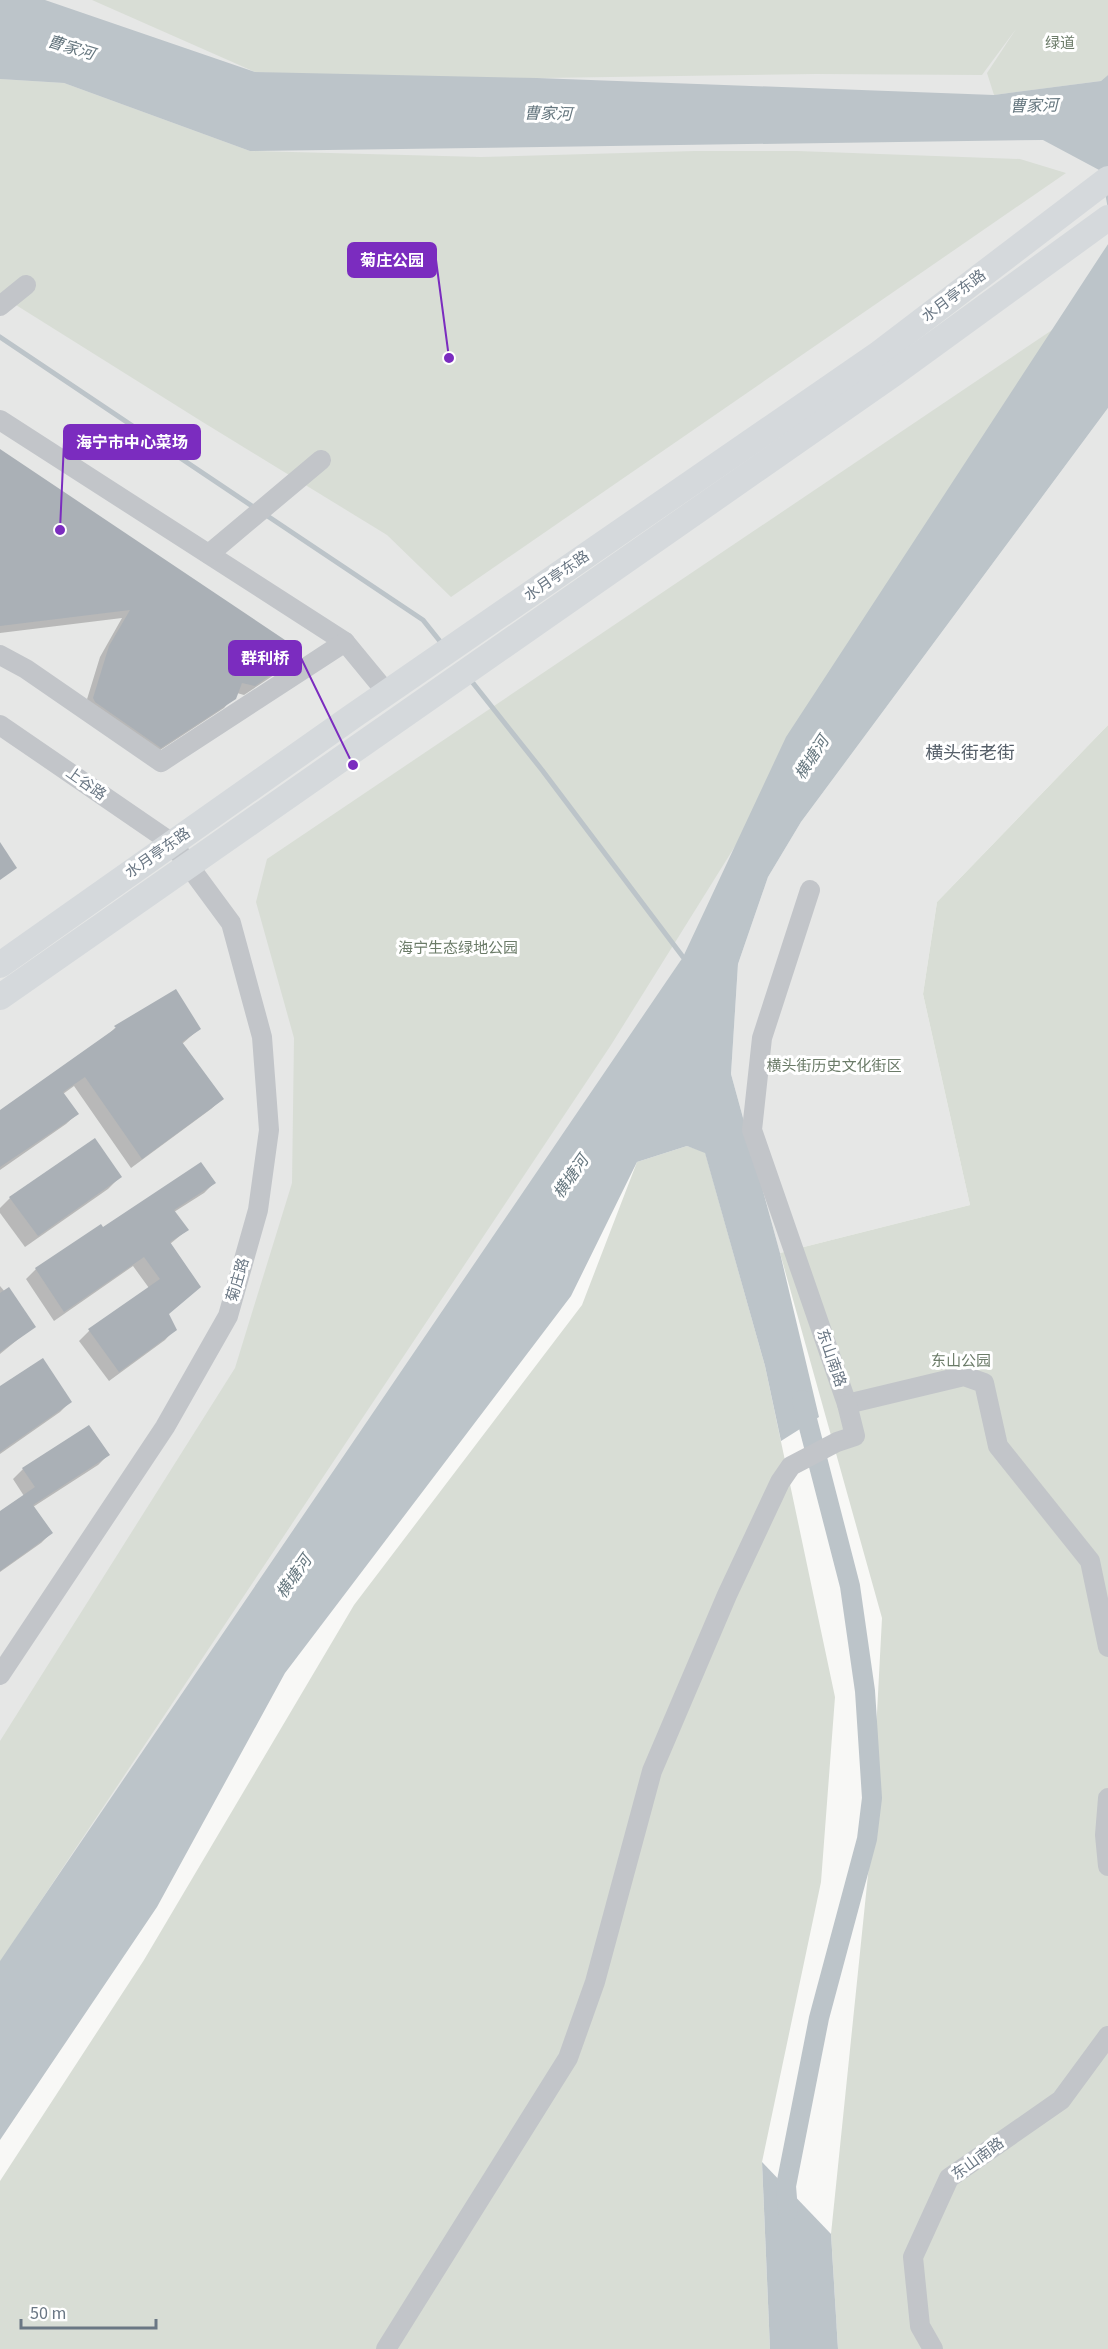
<svg xmlns="http://www.w3.org/2000/svg" width="1108" height="2349" font-family="'Source Sans 3','Noto Sans SC',sans-serif">
	<style>
		.built { fill: #e6e7e6 }
		.green { fill: #d8ddd5 }
		.water { fill: #bcc4c9 }
		.shadow { fill: #0003 }
		.lines { fill: none; stroke-linecap: round; stroke-linejoin: round }
		.stream { stroke: #bcc4c9; stroke-width: 5 }
		.canal { stroke: #bcc4c9; stroke-width: 20 }
		.building { fill: #aab0b6 }
		.minor { stroke: #c2c5c9; stroke-width: 20 }
		.major { stroke: #d5d9dc; stroke-width: 26 }
		.labels { text-anchor: middle; dominant-baseline: central; stroke-width: 6; stroke-linejoin: round; paint-order: stroke }
		.park-label { font-size: 15px; fill: #6b7b68; stroke: #fff }
		.street-label { font-size: 15px; fill: #6a7784; stroke: #fff }
		.water-label { font-size: 16px; font-style: italic; fill: #66777f; stroke: #fff }
		.quarter-label { font-size: 18px; fill: #57606a; stroke: #fff }
		.leader { fill: none; stroke: #7b2cbf; stroke-width: 2 }
		.callout-dot { fill: #7b2cbf; stroke: #fff; stroke-width: 2 }
		.callout { fill: #7b2cbf; stroke: #7b2cbf; stroke-width: 2 }
		.callout-label { font-size: 16px; text-anchor: middle; font-weight: bold; fill: #fff }
	</style>
	<rect width="100%" height="100%" fill="#f8f8f6"/>
	<!-- built -->
	<g class="built">
		<polygon points="0,0 1108,0 1108,244 683,957 0,2021"/>
		<polygon points="1108,408 1108,725 937,902 923,994 970,1205 780,1253 731,1074 738,964 768,877 801,822"/>
	</g>
	<!-- green -->
	<g class="green">
		<polygon points="92,0 1108,0 1108,75 1101,81 994,95 987,73 1016,29 982,75 816,74 404,80 255,72"/>
		<polygon points="0,79 64,83 250,151 481,157 695,151 797,151 1020,159 1066,173 451,597 387,535 201,421 0,295"/>
		<polygon points="1061,324 611,1045 0,1962 0,1741 235,1368 292,1183 294,1038 256,902 267,859"/>
		<polygon points="1108,725 1108,2349 838,2349 831,2234 869,1865 882,1618 780,1253 970,1205 923,994 937,902"/>
		<polygon points="687,1146 705,1152 765,1366 835,1697 821,1882 762,2162 770,2349 0,2349 0,2181 144,1960 354,1605 582,1305 637,1162"/>
	</g>
	<!-- water -->
	<g class="water">
		<polygon points="0,0 45,0 255,72 537,78 994,95 1101,81 1108,75 1108,209 1101,171 1043,140 250,151 64,83 0,79"/>
		<polygon points="1108,244 1108,408 801,822 768,877 738,964 731,1074 780,1253 819,1417 781,1441 765,1366 705,1153 687,1146 637,1162 571,1296 285,1673 157,1907 0,2140 0,1961 683,957 786,737"/>
		<polygon points="762,2162 831,2234 838,2349 770,2349"/>
	</g>
	<!-- shadow -->
	<g class="shadow">
		<polygon points="0,451 284,664 274,675 244,695 237,693 224,708 151,756 84,709 100,657 122,618 0,633"/>
		<polygon points="176,991 199,1029 182,1044 222,1099 211,1109 131,1168 74,1086 63,1094 77,1114 66,1124 0,1170 0,1111 106,1037 115,1028"/>
		<polygon points="120,1177 108,1189 25,1247 0,1213 0,1208 10,1198"/>
		<polygon points="214,1183 204,1193 174,1212 187,1230 170,1244 168,1315 175,1329 165,1340 109,1381 79,1341 89,1331 149,1288 133,1266 54,1321 26,1279 36,1269 103,1229"/>
		<polygon points="0,1286 34,1326 0,1354"/>
		<polygon points="0,1388 70,1402 60,1412 0,1454"/>
		<polygon points="108,1455 98,1465 33,1507 51,1533 41,1543 0,1572 0,1513 24,1496 13,1479 23,1469"/>
	</g>
	<g class="lines">
		<!-- stream -->
		<g class="stream">
			<polyline points="0,337 255,508"/>
			<polyline points="263,513 423,620 443,645"/>
			<polyline points="469,678 542,770 683,957"/>
		</g>
		<!-- canal -->
		<polyline class="canal" points="788,2211 786,2186 819,2018 867,1839 872,1798 865,1691 850,1586 802,1400"/>
	</g>
	<!-- building -->
	<g class="building">
		<polygon points="0,449 285,640 292,651 285,665 255,686 242,683 236,699 161,748 95,702 93,698 109,646 130,610 0,626"/>
		<polygon points="0,842 17,868 0,880"/>
		<polygon points="176,989 201,1029 182,1042 224,1099 142,1159 85,1077 63,1092 79,1114 0,1167 0,1110 116,1028 114,1026"/>
		<polygon points="95,1138 122,1177 38,1236 9,1197"/>
		<polygon points="201,1162 216,1183 174,1210 189,1230 170,1242 201,1287 169,1314 177,1330 119,1372 88,1329 160,1279 144,1257 64,1312 35,1268 101,1224 103,1227"/>
		<polygon points="9,1287 36,1327 0,1352 0,1293"/>
		<polygon points="43,1358 72,1402 0,1452 0,1386"/>
		<polygon points="89,1425 110,1455 33,1505 53,1533 0,1571 0,1511 35,1487 22,1468"/>
	</g>
	<g class="lines">
		<!-- minor -->
		<g class="minor">
			<polyline points="0,306 26,285"/>
			<polyline points="0,420 345,642 387,693"/>
			<polyline points="209,554 321,460"/>
			<polyline points="0,655 26,669 161,762 345,642"/>
			<polyline points="0,725 172,843 231,923 262,1037 269,1130 258,1210 228,1316 165,1427 0,1675"/>
			<polyline points="810,890 762,1038 752,1130 847,1404 964,1376 984,1383 998,1446 1090,1561 1108,1647"/>
			<polyline points="1108,1798 1105,1835 1108,1866"/>
			<polyline points="386,2349 568,2058 595,1982 652,1771 727,1595 780,1482 791,1466 837,1442 855,1436 847,1404"/>
			<polyline points="933,2349 920,2326 913,2257 949,2178 1061,2100 1108,2036"/>
		</g>
		<!-- major -->
		<g class="major">
			<polyline points="0,965 353,716 877,355 1108,179"/>
			<polyline points="0,997 893,374 1108,218"/>
		</g>
	</g>
	<g class="labels">
		<!-- park labels -->
		<g class="park-label">
			<text x="1060" y="43">绿道</text>
			<text x="458" y="948">海宁生态绿地公园</text>
			<text x="834" y="1066">横头街历史文化街区</text>
			<text x="961" y="1361">东山公园</text>
		</g>
		<!-- street labels -->
		<g class="street-label">
			<text transform="translate(954 296) rotate(-37)">水月亭东路</text>
			<text transform="translate(557 576) rotate(-35)">水月亭东路</text>
			<text transform="translate(86 784) rotate(35)">上谷路</text>
			<text transform="translate(158 853) rotate(-35)">水月亭东路</text>
			<text transform="translate(238 1280) rotate(-74)">菊庄路</text>
			<text transform="translate(831 1358) rotate(71)">东山南路</text>
			<text transform="translate(978 2159) rotate(-36)">东山南路</text>
		</g>
		<!-- water labels -->
		<g class="water-label">
			<text transform="translate(71 48) rotate(17)">曹家河</text>
			<text transform="translate(1034 106) rotate(-1)">曹家河</text>
			<text transform="translate(548 114) rotate(1)">曹家河</text>
			<text transform="translate(812 758) rotate(-57)">横塘河</text>
			<text transform="translate(571 1177) rotate(-55)">横塘河</text>
			<text transform="translate(294 1577) rotate(-55)">横塘河</text>
		</g>
		<!-- quarter labels -->
		<g class="quarter-label">
			<text x="970" y="753">横头街老街</text>
		</g>
	</g>
	<!-- callouts -->
	<path class="leader" d="M449 358L436 260M60 530L64 442M353 765L301 658"/>
	<g class="callout-dot">
		<circle cx="449" cy="358" r="6"/>
		<circle cx="60" cy="530" r="6"/>
		<circle cx="353" cy="765" r="6"/>
	</g>
	<g class="callout">
		<rect x="348" y="243" width="88" height="34" rx="6"/>
		<rect x="64" y="425" width="136" height="34" rx="6"/>
		<rect x="229" y="641" width="72" height="34" rx="6"/>
	</g>
	<g class="callout-label">
		<text x="392" y="266">菊庄公园</text>
		<text x="132" y="448">海宁市中心菜场</text>
		<text x="265" y="664">群利桥</text>
	</g>
	<!-- scale -->
	<path d="M21 2319v9h135v-9" fill="none" stroke="#6a7784" stroke-width="3"/>
	<text x="30" y="2319" font-size="18" fill="#6a7784" stroke="#ffffff" stroke-width="4.5" paint-order="stroke">50 m</text>
</svg>
